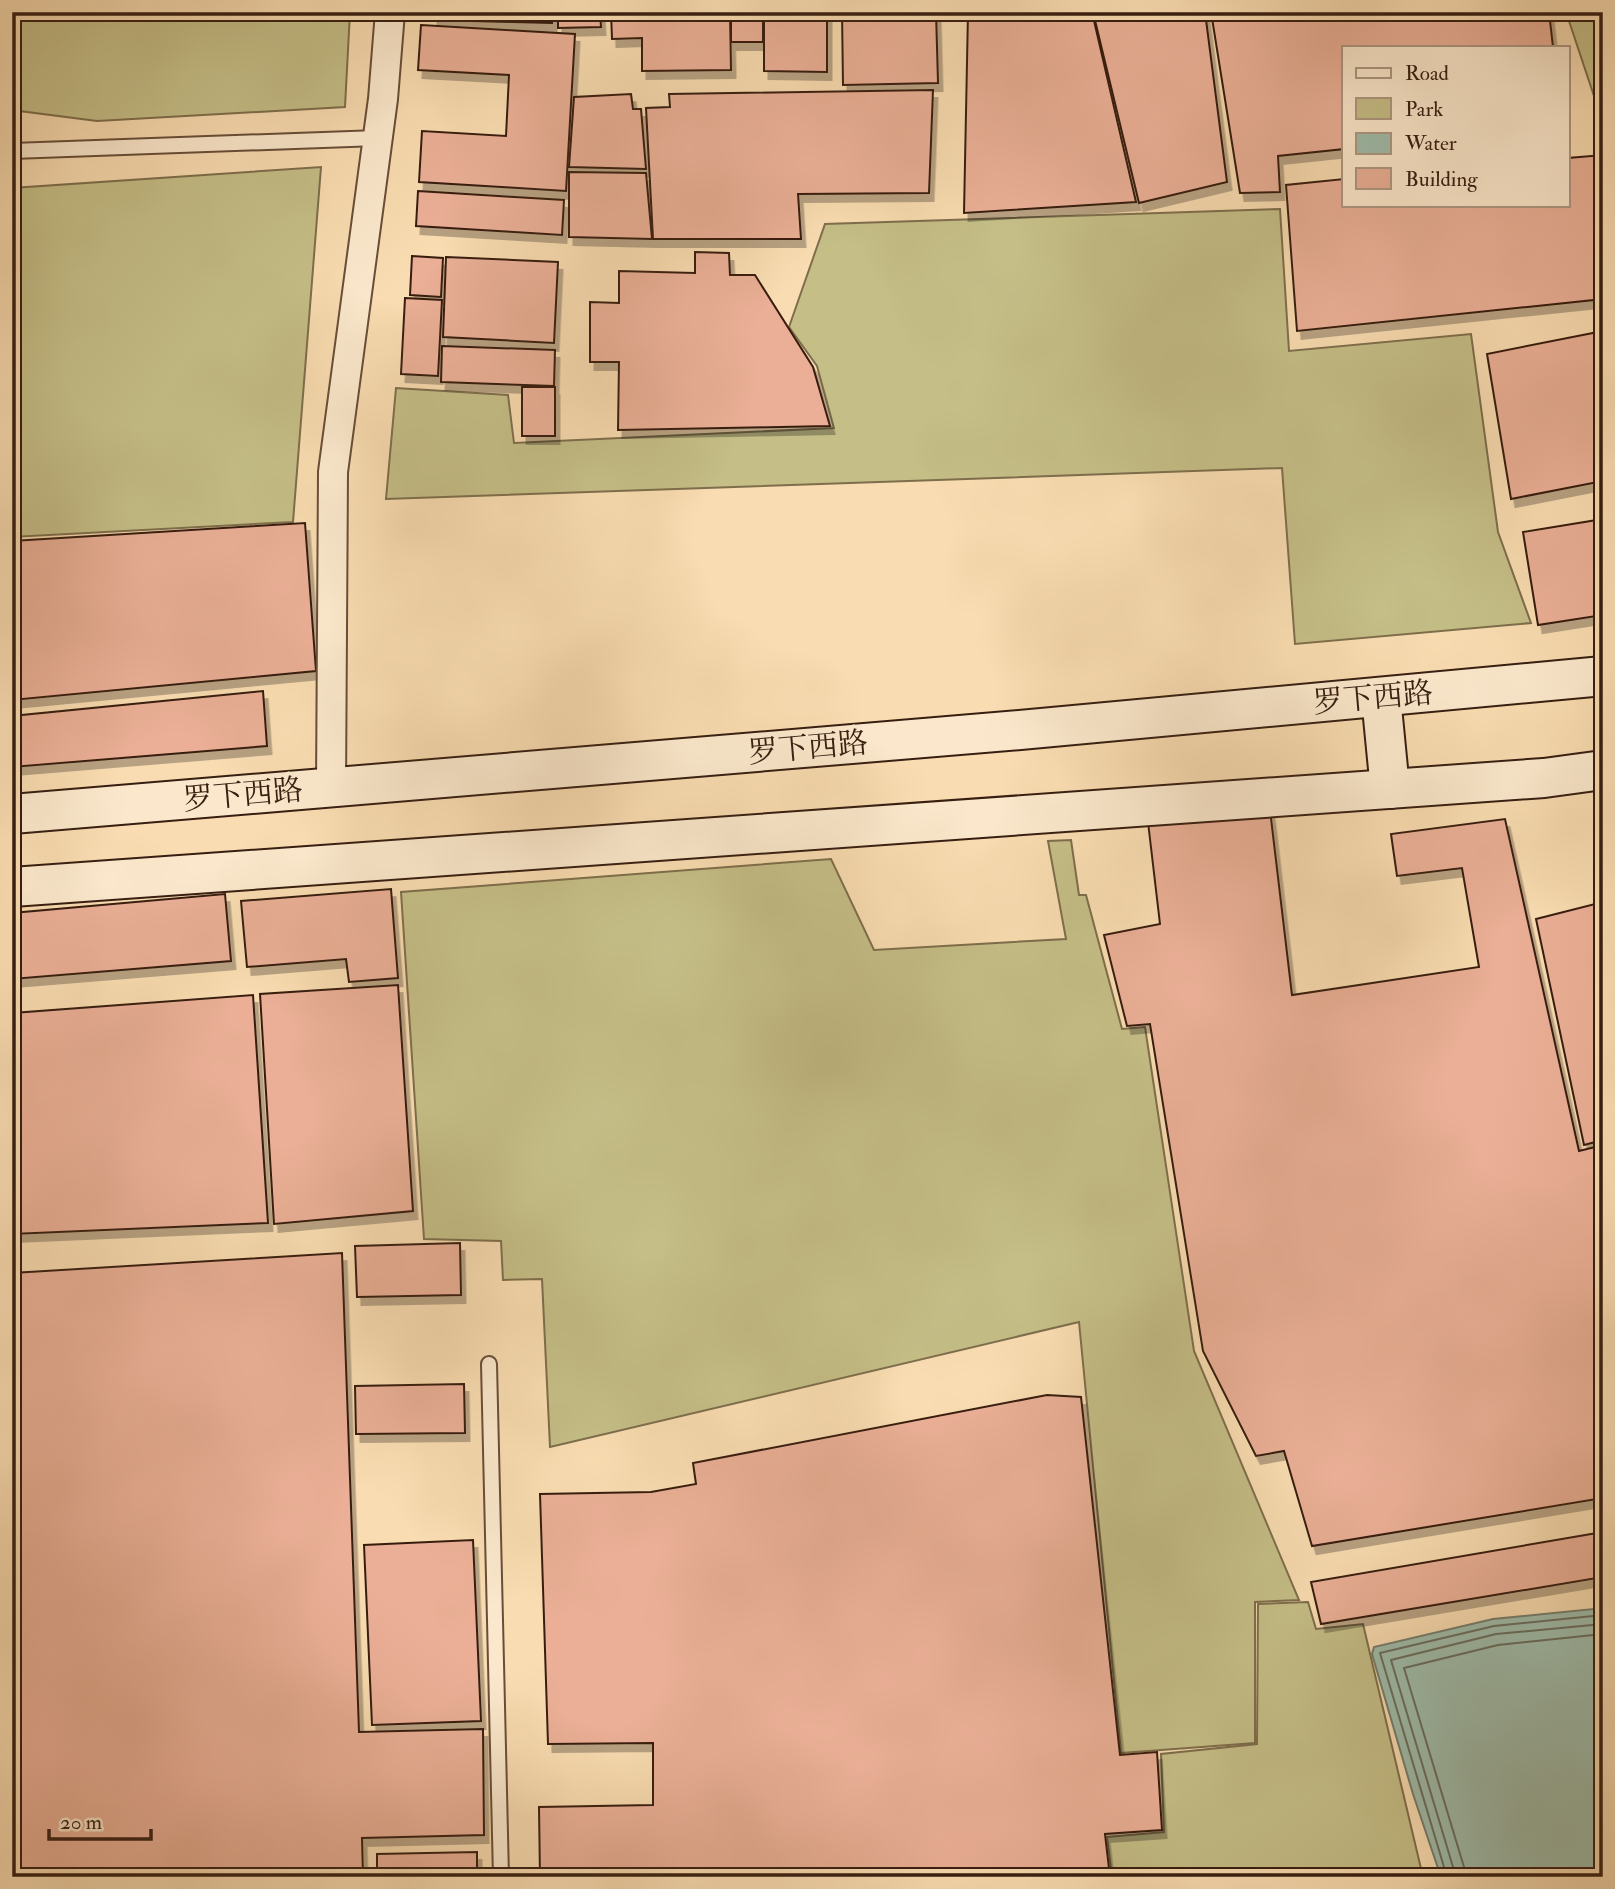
<svg xmlns="http://www.w3.org/2000/svg" width="1615" height="1889" font-family="'IM FELL Double Pica','Noto Serif SC',serif">
	<style>
		.green { fill: #c5be87; stroke: #7e6e4c; stroke-width: 2 }
		.water { fill: #9ebcab; stroke: #757d6d; stroke-width: 2 }
		.lines { fill: none; stroke-linecap: round; stroke-linejoin: round }
		.shore { stroke: #6a6d5e; stroke-width: 2 }
		.building { fill: #eaaf96; stroke: #371e11; stroke-width: 2; filter: url(#shadow) }
		.service-casing { stroke: #684e39; stroke-width: 18 }
		.minor-casing { stroke: #684e39; stroke-width: 32 }
		.secondary-casing { stroke: #371e11; stroke-width: 42 }
		.service { stroke: #fbe8cc; stroke-width: 14 }
		.minor { stroke: #fbe8cc; stroke-width: 28 }
		.secondary { stroke: #fbe8cc; stroke-width: 38 }
		.labels { text-anchor: middle; dominant-baseline: central; stroke-width: 7; stroke-linejoin: round; paint-order: stroke }
		.street-label { font-size: 30px; fill: #371e11; stroke: #fbe8cc }
	</style>
	<defs>
		<filter id="shadow"><feDropShadow dx="4.5" dy="8" stdDeviation="0" flood-color="#0004"/></filter>
	</defs>
	<rect width="100%" height="100%" fill="#f9dcb1"/>
	<filter id="stains"><feTurbulence type="fractalNoise" baseFrequency=".00286" numOctaves="4"/><feColorMatrix values="0 0 0 0 .2 0 0 0 0 .09 0 0 0 0 .02 0 0 0 .5 -.17"/></filter>
	<radialGradient id="worn" r=".72"><stop offset=".6" stop-color="#630" stop-opacity="0"/><stop offset="1" stop-color="#630" stop-opacity=".3"/></radialGradient>
	<!-- green -->
	<g class="green">
		<polygon points="12,12 350,12 345,107 97,121 12,110"/>
		<polygon points="1566,12 1603,12 1603,115 1598,108"/>
		<polygon points="321,167 293,522 12,537 12,188"/>
		<polygon points="1280,209 1289,351 1471,334 1498,532 1531,623 1295,644 1282,468 386,499 396,388 508,395 514,443 834,428 817,366 789,327 825,224"/>
		<polygon points="1071,840 1079,895 1086,895 1122,1029 1145,1027 1194,1351 1299,1600 1255,1602 1255,1743 1121,1753 1079,1322 550,1447 542,1279 503,1280 501,1241 424,1239 401,892 831,859 874,950 1066,939 1048,841"/>
		<polygon points="1308,1602 1316,1629 1363,1624 1423,1877 1112,1877 1107,1837 1164,1832 1161,1754 1257,1744 1258,1604"/>
	</g>
	<!-- water -->
	<polygon class="water" points="1603,1608 1603,1877 1441,1877 1413,1794 1372,1654 1374,1647 1493,1619"/>
	<g class="lines">
		<!-- shore -->
		<g class="shore">
			<polyline points="1447,1877 1380,1653 1494,1626 1603,1615"/>
			<polyline points="1456,1877 1391,1660 1496,1634 1603,1624"/>
			<polyline points="1467,1877 1404,1668 1498,1645 1603,1634"/>
		</g>
	</g>
	<!-- building -->
	<g class="building">
		<polygon points="433,12 552,12 552,23 433,20"/>
		<polygon points="558,12 600,12 601,27 558,28"/>
		<polygon points="611,12 730,12 731,70 642,71 642,38 612,39"/>
		<rect x="731" y="12" width="32" height="30"/>
		<polygon points="764,12 827,12 827,72 764,71"/>
		<polygon points="842,12 936,12 938,83 843,85"/>
		<polygon points="968,12 1092,12 1136,202 964,213"/>
		<polygon points="1093,12 1205,12 1227,182 1139,203"/>
		<polygon points="1211,12 1549,12 1553,47 1344,47 1344,149 1278,156 1280,192 1240,193"/>
		<polygon points="421,25 575,34 566,191 419,182 422,131 506,136 509,75 418,70"/>
		<polygon points="933,90 929,193 798,194 801,239 653,239 646,108 670,107 669,94"/>
		<polygon points="631,94 633,109 641,109 646,169 569,167 574,97"/>
		<polygon points="1603,155 1603,299 1297,331 1286,185 1344,179 1344,205 1568,205 1568,158"/>
		<polygon points="569,172 646,173 652,239 569,237"/>
		<polygon points="418,191 564,200 562,235 416,226"/>
		<polygon points="695,252 729,253 730,275 755,275 813,367 830,426 618,430 619,362 590,362 590,302 619,303 619,271 695,273"/>
		<polygon points="412,256 443,258 441,297 410,295"/>
		<polygon points="446,257 558,262 554,343 443,337"/>
		<polygon points="405,298 442,300 438,376 401,374"/>
		<polygon points="1603,331 1603,481 1511,499 1487,354"/>
		<polygon points="442,346 555,350 554,386 441,382"/>
		<rect x="522" y="387" width="33" height="49"/>
		<polygon points="1603,519 1603,615 1538,625 1523,532"/>
		<polygon points="305,523 316,671 12,700 12,541"/>
		<polygon points="263,691 267,746 12,767 12,716"/>
		<polygon points="1270,810 1292,995 1479,967 1462,868 1397,876 1391,834 1505,819 1579,1151 1603,1145 1603,1498 1312,1546 1284,1451 1256,1456 1203,1351 1150,1024 1127,1026 1104,935 1160,924 1148,822"/>
		<polygon points="391,889 398,978 349,982 346,959 247,967 241,901"/>
		<polygon points="225,894 231,961 12,979 12,913"/>
		<polygon points="1603,902 1603,1140 1584,1145 1536,919"/>
		<polygon points="398,985 413,1211 274,1224 260,994"/>
		<polygon points="253,995 268,1223 12,1234 12,1084 18,1084 13,1013"/>
		<polygon points="460,1243 461,1295 357,1297 355,1246"/>
		<polygon points="342,1253 359,1732 483,1729 484,1835 362,1838 363,1877 12,1877 12,1273"/>
		<polygon points="464,1384 465,1433 356,1434 355,1386"/>
		<polygon points="1047,1395 1081,1397 1120,1755 1157,1752 1162,1830 1105,1834 1110,1877 540,1877 539,1807 653,1805 653,1743 548,1744 540,1494 651,1492 696,1484 693,1463"/>
		<polygon points="1603,1532 1603,1577 1321,1624 1311,1582"/>
		<polygon points="473,1540 481,1721 372,1725 364,1545"/>
		<polygon points="477,1852 477,1877 377,1877 377,1854"/>
	</g>
	<g class="lines">
		<defs>
			<g id="service">
				<polyline points="12,151 378,138"/>
				<polyline points="489,1364 501,1877"/>
			</g>
			<polyline id="minor" points="331,787 333,472 383,99 390,12"/>
			<g id="secondary">
				<polyline points="1381,697 1390,789"/>
				<polyline points="12,814 1020,730 1603,676"/>
				<polyline points="12,887 1544,778 1603,770"/>
			</g>
		</defs>
		<!-- service casing -->
		<use href="#service" class="service-casing"/>
		<!-- minor casing -->
		<use href="#minor" class="minor-casing"/>
		<!-- secondary casing -->
		<use href="#secondary" class="secondary-casing"/>
		<!-- service -->
		<use href="#service" class="service"/>
		<!-- minor -->
		<use href="#minor" class="minor"/>
		<!-- secondary -->
		<use href="#secondary" class="secondary"/>
	</g>
	<g class="labels">
		<!-- street labels -->
		<g class="street-label">
			<text transform="translate(1373 698) rotate(-5)">罗下西路</text>
			<text transform="translate(808 748) rotate(-5)">罗下西路</text>
			<text transform="translate(243 795) rotate(-5)">罗下西路</text>
		</g>
	</g>
	<!-- margin -->
	<rect width="1615" height="1889" fill="none" stroke="#f9dcb1" stroke-width="42"/>
	<rect x="14" y="14" width="1587" height="1861" fill="none" stroke="#371e11" stroke-width="3.5"/>
	<rect x="21" y="21" width="1573" height="1847" fill="none" stroke="#371e11" stroke-width="2"/>
	<!-- legend -->
	<rect x="1342" y="46" width="228" height="161" fill="#fbe8cc" stroke="#ad9781" stroke-width="2"/>
	<rect x="1356" y="68" width="35" height="10" fill="#fbe8cc" stroke="#ad9781" stroke-width="2"/>
	<text x="1405" y="80" font-size="21" fill="#371e11">Road</text>
	<rect x="1356" y="98" width="35" height="21" fill="#c5be87" stroke="#ad9781" stroke-width="2"/>
	<text x="1405" y="116" font-size="21" fill="#371e11">Park</text>
	<rect x="1356" y="133" width="35" height="21" fill="#9ebcab" stroke="#ad9781" stroke-width="2"/>
	<text x="1405" y="150" font-size="21" fill="#371e11">Water</text>
	<rect x="1356" y="168" width="35" height="21" fill="#eaaf96" stroke="#ad9781" stroke-width="2"/>
	<text x="1405" y="186" font-size="21" fill="#371e11">Building</text>
	<!-- scale -->
	<path d="M49 1829v10h102v-10" fill="none" stroke="#371e11" stroke-width="3.5"/>
	<text x="60" y="1829" font-size="21" fill="#371e11" stroke="#fbe8cc" stroke-width="5" paint-order="stroke">20 m</text>
	<rect width="100%" height="100%" filter="url(#stains)"/>
	<rect width="100%" height="100%" fill="url(#worn)"/>
</svg>
